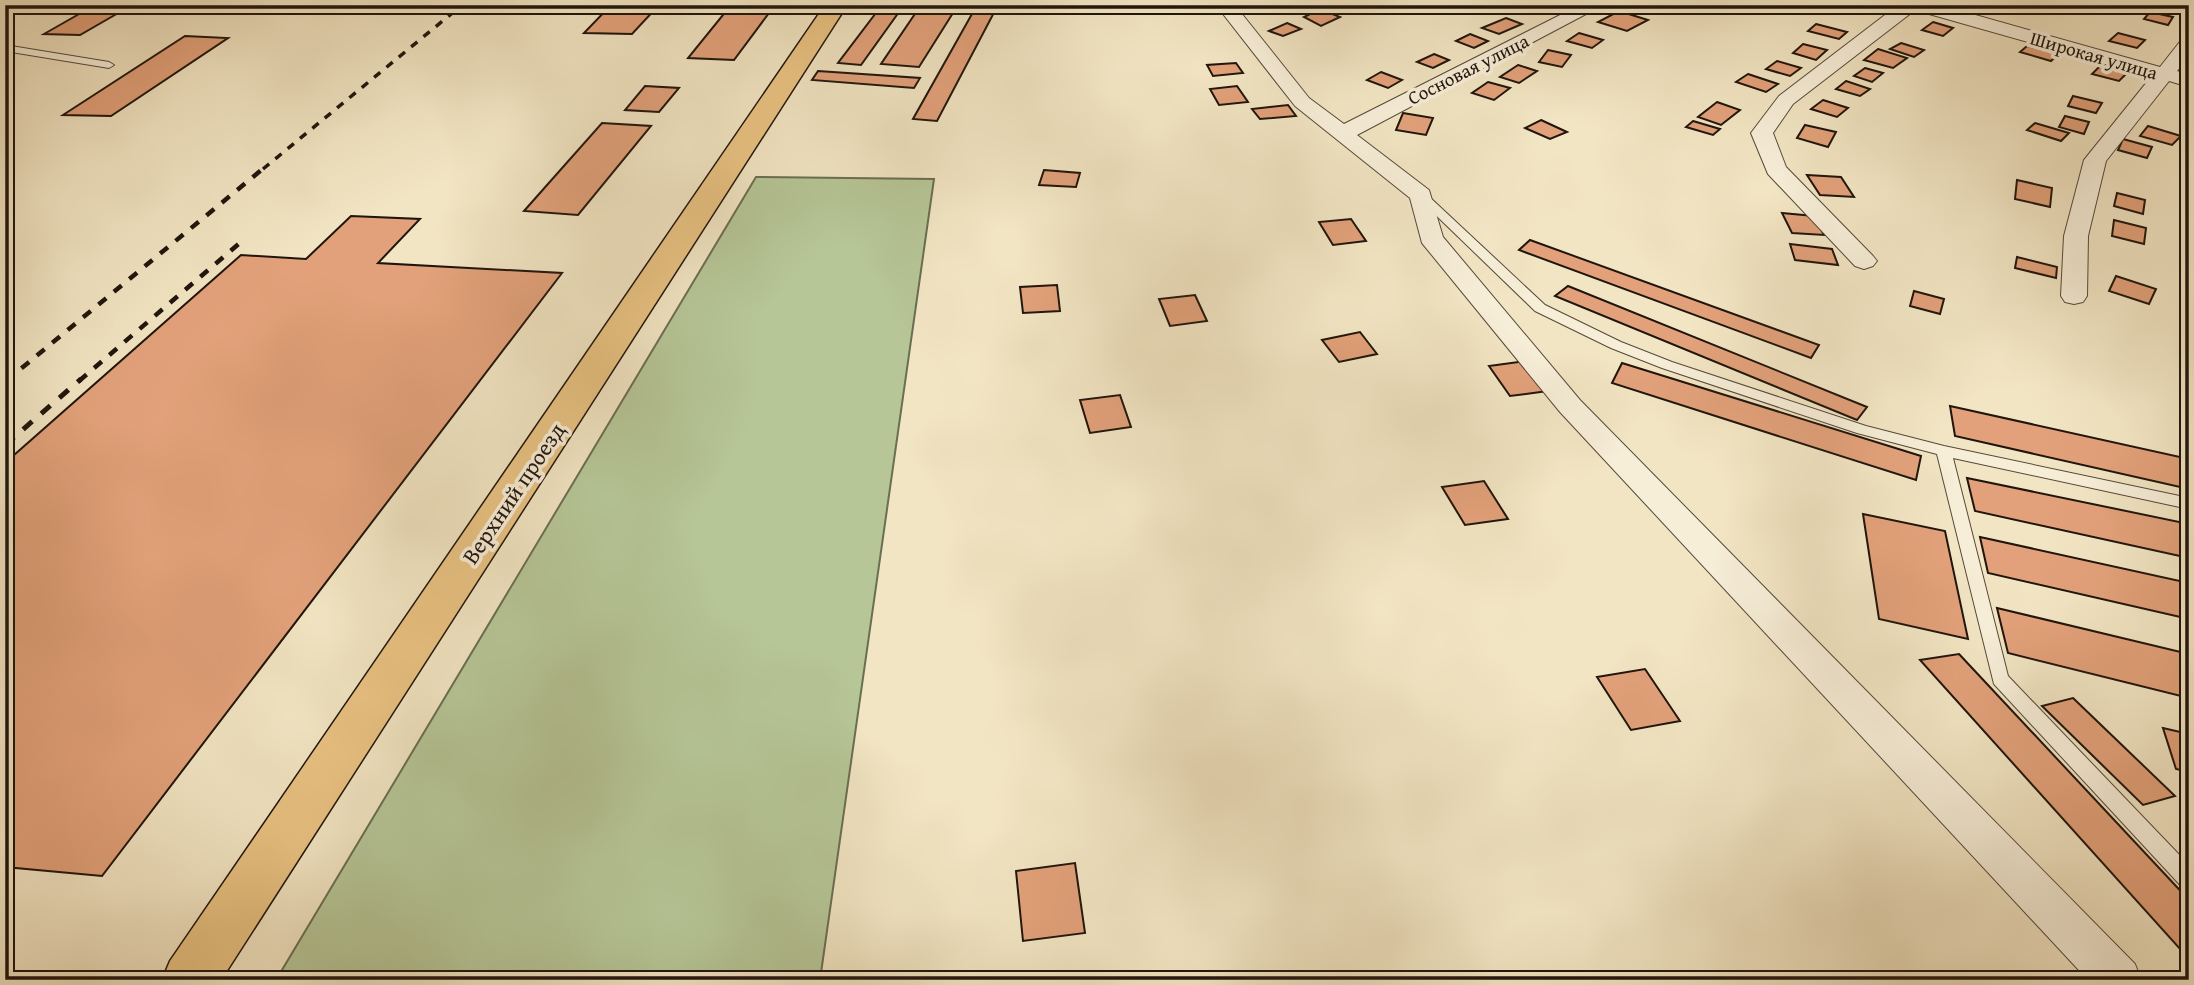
<svg xmlns="http://www.w3.org/2000/svg" width="2194" height="985" font-family="'Gentium Book Plus',serif">
	<style>
		.green { fill: #b6c697; stroke: #6a6e52; stroke-width: 2 }
		.building { fill: #e2a17a; stroke: #1f150d; stroke-width: 2 }
		.lines { fill: none; stroke-linecap: round; stroke-linejoin: round }
		.service-casing { stroke: #54493a; stroke-width: 2 }
		.minor-casing { stroke: #54493a; stroke-width: 2 }
		.trunk-casing { stroke: #1f150d; stroke-width: 3 }
		.service { fill: #f7eed8; fill-rule: evenodd }
		.minor { fill: #f7eed8; fill-rule: evenodd }
		.trunk { fill: #e9c282; fill-rule: evenodd }
		.rail-far2 { stroke: #1f150d; stroke-width: 3.5; stroke-dasharray: 8 8; stroke-linecap: butt }
		.rail-far1 { stroke: #1f150d; stroke-width: 4.5; stroke-dasharray: 10 10; stroke-linecap: butt }
		.rail { stroke: #1f150d; stroke-width: 5; stroke-dasharray: 12 12; stroke-linecap: butt }
		.labels { text-anchor: middle; dominant-baseline: central; stroke-width: 7; stroke-linejoin: round; paint-order: stroke }
		.far-street-label { font-size: 19px; fill: #1f150d; stroke: #f7eed8 }
		.street-label { font-size: 23px; fill: #1f150d; stroke: #f7eed8 }
	</style>
	<rect width="100%" height="100%" fill="#f2e5c3"/>
	<filter id="stains"><feTurbulence type="fractalNoise" baseFrequency=".00286" numOctaves="4"/><feColorMatrix values="0 0 0 0 .2 0 0 0 0 .09 0 0 0 0 .02 0 0 0 .5 -.17"/></filter>
	<radialGradient id="worn" r=".72"><stop offset=".6" stop-color="#630" stop-opacity="0"/><stop offset="1" stop-color="#630" stop-opacity=".3"/></radialGradient>
	<!-- green -->
	<polygon class="green" points="756,177 934,179 820,980 276,980"/>
	<!-- building -->
	<g class="building">
		<polygon points="95,5 132,5 80,35 44,34"/>
		<polygon points="292,5 391,5 380,14 285,10"/>
		<polygon points="611,5 659,5 632,34 584,33"/>
		<polygon points="731,5 775,5 734,60 688,58"/>
		<polygon points="882,5 904,5 861,65 838,63"/>
		<polygon points="921,5 958,5 919,67 881,64"/>
		<polygon points="977,5 998,5 937,121 913,119"/>
		<polygon points="1625,5 1656,5 1641,13 1622,6"/>
		<polygon points="1860,5 1885,5 1888,6 1876,13 1856,7"/>
		<polygon points="2152,5 2185,5 2176,12"/>
		<polygon points="1320,9 1340,17 1321,26 1304,17"/>
		<polygon points="1619,11 1648,20 1627,31 1598,22"/>
		<polygon points="2150,12 2173,17 2168,25 2144,19"/>
		<polygon points="1506,18 1522,24 1499,34 1482,28"/>
		<polygon points="1933,22 1953,28 1943,36 1922,30"/>
		<polygon points="1287,23 1301,29 1283,36 1269,31"/>
		<polygon points="1816,24 1847,32 1839,39 1808,31"/>
		<polygon points="1579,33 1603,40 1592,48 1567,41"/>
		<polygon points="2118,33 2145,40 2137,48 2109,41"/>
		<polygon points="1470,34 1488,41 1474,48 1456,41"/>
		<polygon points="185,36 228,38 111,116 63,115"/>
		<polygon points="1901,43 1924,50 1914,57 1890,49"/>
		<polygon points="1803,44 1827,50 1816,60 1793,53"/>
		<polygon points="2027,46 2058,54 2051,61 2020,52"/>
		<polygon points="1878,49 1907,58 1893,68 1864,60"/>
		<polygon points="1548,50 1571,55 1562,67 1539,62"/>
		<polygon points="1434,54 1449,60 1433,68 1417,62"/>
		<polygon points="1777,61 1801,68 1790,76 1766,69"/>
		<polygon points="1236,63 1243,73 1213,76 1207,65"/>
		<polygon points="1518,65 1537,71 1519,83 1500,77"/>
		<polygon points="2101,65 2128,72 2119,81 2092,74"/>
		<polygon points="1865,68 1883,73 1872,82 1854,76"/>
		<polygon points="818,71 920,78 914,88 812,80"/>
		<polygon points="1381,72 1402,80 1388,88 1367,80"/>
		<polygon points="1748,74 1778,84 1766,92 1736,82"/>
		<polygon points="1846,81 1870,89 1860,96 1836,89"/>
		<polygon points="1488,82 1510,88 1494,100 1472,93"/>
		<polygon points="645,86 679,88 659,112 625,110"/>
		<polygon points="1237,86 1248,102 1219,105 1210,89"/>
		<polygon points="2073,96 2102,103 2096,113 2068,106"/>
		<polygon points="1823,100 1848,108 1837,117 1811,109"/>
		<polygon points="1717,102 1740,110 1721,125 1698,117"/>
		<polygon points="1288,105 1296,116 1260,119 1252,109"/>
		<polygon points="1403,113 1433,118 1426,135 1396,130"/>
		<polygon points="2065,116 2089,122 2084,134 2059,127"/>
		<polygon points="1541,120 1567,132 1550,139 1525,128"/>
		<polygon points="1693,121 1720,129 1713,135 1686,127"/>
		<polygon points="602,123 651,126 578,215 524,211"/>
		<polygon points="2035,123 2069,133 2061,141 2027,130"/>
		<polygon points="1805,125 1836,132 1828,147 1797,138"/>
		<polygon points="2148,126 2181,136 2172,145 2140,136"/>
		<polygon points="2123,139 2152,147 2147,158 2118,150"/>
		<polygon points="1044,170 1080,173 1076,187 1039,185"/>
		<polygon points="1807,175 1841,177 1854,197 1820,195"/>
		<polygon points="2017,180 2052,188 2050,207 2015,199"/>
		<polygon points="2117,193 2145,200 2143,214 2114,206"/>
		<polygon points="1782,213 1814,216 1824,235 1792,233"/>
		<polygon points="351,216 420,219 378,263 562,273 102,876 5,867 5,463 241,255 306,259"/>
		<polygon points="1351,219 1366,241 1333,245 1319,222"/>
		<polygon points="2114,220 2146,228 2144,244 2112,236"/>
		<polygon points="1530,240 1819,345 1811,358 1519,250"/>
		<polygon points="1790,244 1832,249 1838,265 1795,260"/>
		<polygon points="2017,257 2057,267 2056,278 2015,268"/>
		<polygon points="2116,276 2156,289 2149,304 2109,291"/>
		<polygon points="1057,285 1060,311 1023,313 1020,287"/>
		<polygon points="1568,286 1867,407 1857,420 1555,296"/>
		<polygon points="1914,291 1944,299 1940,314 1910,306"/>
		<polygon points="1195,295 1207,321 1170,326 1159,299"/>
		<polygon points="1360,332 1377,354 1339,362 1322,340"/>
		<polygon points="1526,361 1548,391 1510,396 1489,366"/>
		<polygon points="1622,363 1921,456 1916,480 1612,383"/>
		<polygon points="1120,395 1131,427 1090,433 1080,400"/>
		<polygon points="1950,406 2189,459 2189,489 1955,436"/>
		<polygon points="1967,478 2189,524 2189,558 1975,511"/>
		<polygon points="1484,481 1508,519 1465,525 1442,487"/>
		<polygon points="1863,514 1945,531 1968,639 1879,619"/>
		<polygon points="1980,537 2189,583 2189,619 1988,573"/>
		<polygon points="1997,608 2189,654 2189,698 2008,653"/>
		<polygon points="1959,654 2189,900 2189,959 1920,660"/>
		<polygon points="1645,669 1680,721 1631,730 1597,677"/>
		<polygon points="2073,698 2175,796 2143,805 2042,706"/>
		<polygon points="2163,728 2189,734 2189,772 2176,769"/>
		<polygon points="1075,863 1085,933 1023,941 1016,871"/>
	</g>
	<g class="lines">
		<defs>
			<g id="service">
				<polygon points="5,45 109,62 114,65 109,68 5,51"/>
				<polygon points="1419,190 1423,191 1545,305 1621,342 1672,362 1866,426 1944,446 2189,498 2189,509 1953,458 2008,676 2189,865 2189,890 2182,887 1994,684 1937,454 1857,433 1662,368 1611,348 1535,311 1415,195 1415,191"/>
			</g>
			<g id="minor">
				<polygon points="1216,5 1278,5 1275,9 1242,14 1309,98 1344,124 1580,5 1603,5 1357,135 1429,190 1443,237 1580,400 2135,964 2141,980 2088,980 1560,412 1422,243 1410,198 1295,106"/>
				<polygon points="1898,5 1940,5 2160,67 2182,39 2189,37 2189,56 2177,71 2189,75 2189,87 2169,81 2106,161 2088,236 2087,296 2083,302 2074,304 2065,302 2061,296 2064,236 2084,160 2151,77 1915,10 1793,104 1773,133 1786,167 1873,256 1877,261 1873,266 1864,269 1855,266 1768,174 1751,133 1779,96"/>
			</g>
			<polygon id="trunk" points="825,5 847,5 221,980 162,980 170,961"/>
		</defs>
		<!-- service casing -->
		<use href="#service" class="service-casing"/>
		<!-- minor casing -->
		<use href="#minor" class="minor-casing"/>
		<!-- trunk casing -->
		<use href="#trunk" class="trunk-casing"/>
		<!-- service -->
		<use href="#service" class="service"/>
		<!-- minor -->
		<use href="#minor" class="minor"/>
		<!-- trunk -->
		<use href="#trunk" class="trunk"/>
		<!-- rail-far2 -->
		<polyline class="rail-far2" points="263,169 462,5"/>
		<!-- rail-far1 -->
		<g class="rail-far1">
			<polyline points="6,381 265,167"/>
			<polyline points="79,381 242,241"/>
		</g>
		<!-- rail -->
		<g class="rail">
			<polyline points="5,382 8,379"/>
			<polyline points="5,445 81,379"/>
		</g>
	</g>
	<g class="labels">
		<!-- far-street labels -->
		<g class="far-street-label">
			<text transform="translate(2094 55) rotate(16)">Широкая улица</text>
			<text transform="translate(1468 69) rotate(-27)">Сосновая улица</text>
		</g>
		<!-- street labels -->
		<g class="street-label">
			<text transform="translate(513 493) rotate(-56)">Верхний проезд</text>
		</g>
	</g>
	<!-- margin -->
	<rect width="2194" height="985" fill="none" stroke="#f2e5c3" stroke-width="28"/>
	<rect x="7" y="7" width="2180" height="971" fill="none" stroke="#1f150d" stroke-width="3.5"/>
	<rect x="14" y="14" width="2166" height="957" fill="none" stroke="#1f150d" stroke-width="2"/>
	<rect width="100%" height="100%" filter="url(#stains)"/>
	<rect width="100%" height="100%" fill="url(#worn)"/>
</svg>
